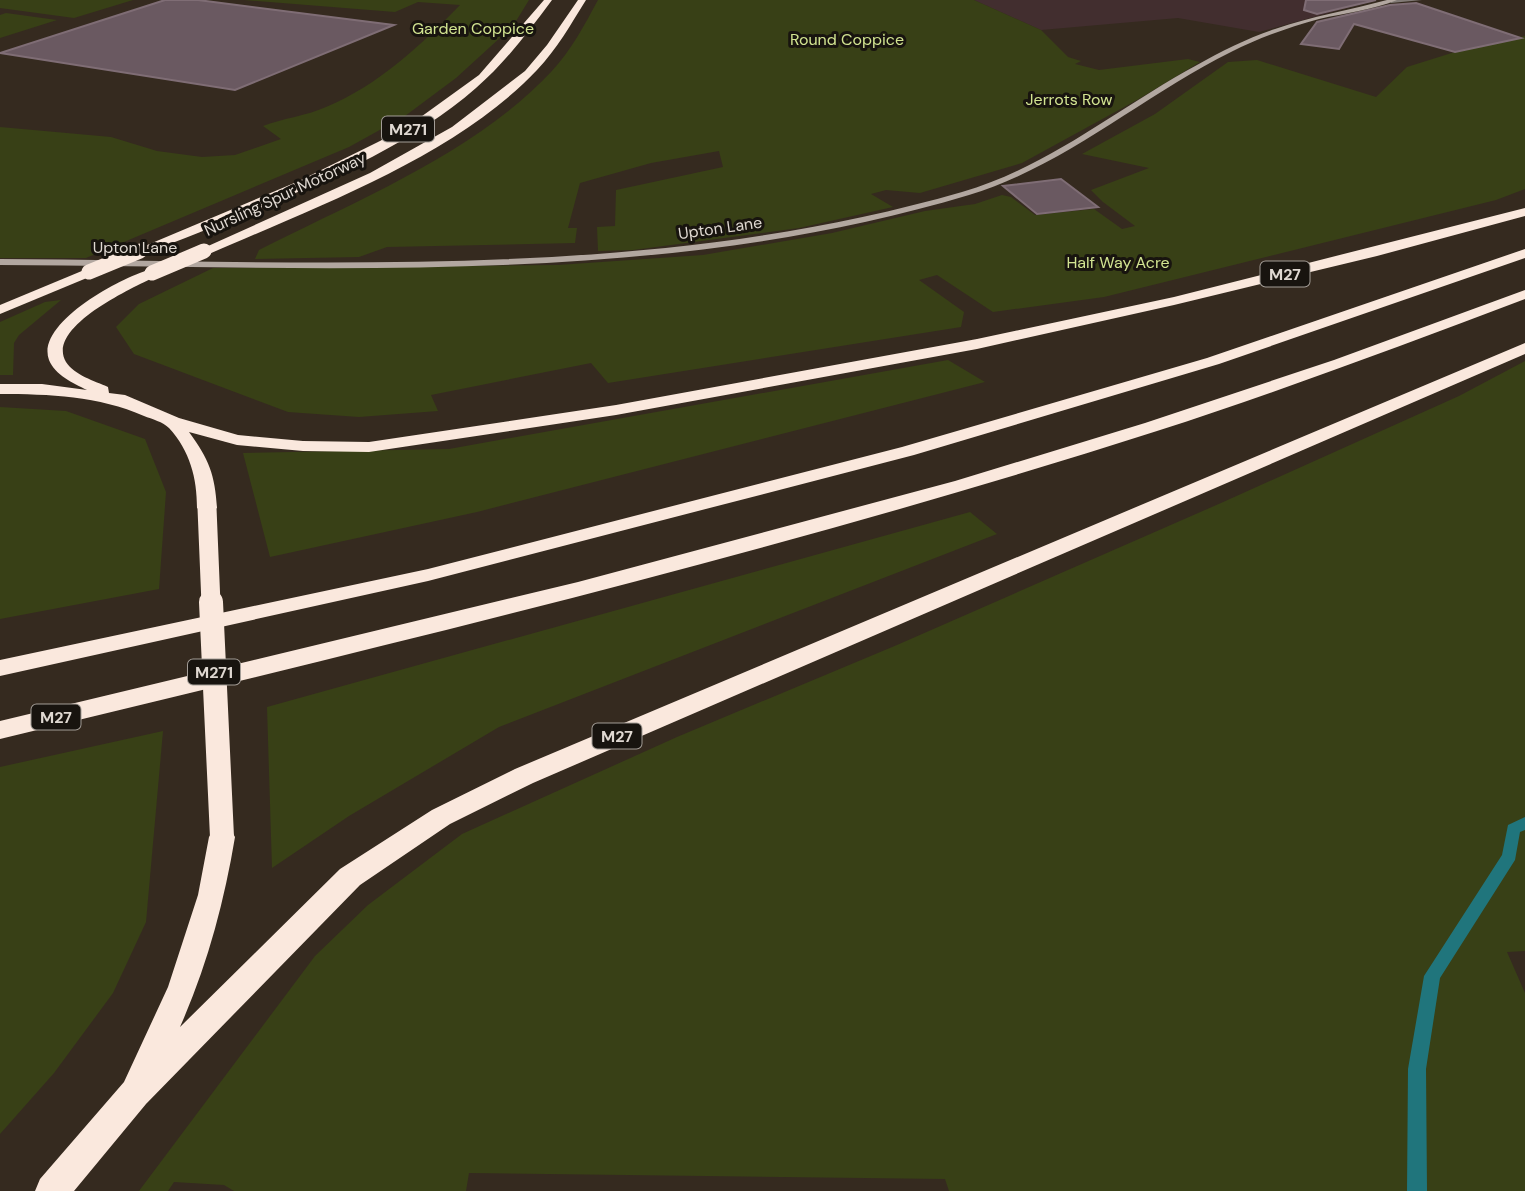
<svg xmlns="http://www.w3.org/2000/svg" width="1525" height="1191" font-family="'DM Sans',sans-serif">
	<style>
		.industrial { fill: #422e2f }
		.green { fill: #384016 }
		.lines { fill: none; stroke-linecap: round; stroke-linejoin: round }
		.stream { fill: #20757c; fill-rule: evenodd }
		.building { fill: #6a5961; stroke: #7f6d75; stroke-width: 2 }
		.street { fill: #817a76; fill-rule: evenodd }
		.secondary { fill: #b2a7a0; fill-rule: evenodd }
		.highway { fill: #fae8dd; fill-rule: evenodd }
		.highway-bridge-far2 { stroke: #fae8dd; stroke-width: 15 }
		.highway-bridge-far1 { stroke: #fae8dd; stroke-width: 19 }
		.highway-bridge { stroke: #fae8dd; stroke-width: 24 }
		.labels { text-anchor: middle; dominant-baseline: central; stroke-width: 6; stroke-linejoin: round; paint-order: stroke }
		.far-park-label { font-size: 16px; fill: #d2e491; stroke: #18140f }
		.shield { fill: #18140f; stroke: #a39d97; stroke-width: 2 }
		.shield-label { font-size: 16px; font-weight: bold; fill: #dfd8d1 }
		.far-street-label { font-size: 16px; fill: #dfd8d1; stroke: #18140f }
	</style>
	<rect width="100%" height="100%" fill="#352a1f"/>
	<!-- industrial -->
	<polygon class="industrial" points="974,0 1376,0 1259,32 1178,18 1041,30"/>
	<!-- green -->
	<g class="green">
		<polygon points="0,0 133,0 74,18 0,8"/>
		<path d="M244 0H529L513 26 456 78 405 116 349 147 86 258H0V127L111 137 157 151 202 157 235 155 281 139 263 126C284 118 306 116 326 107 379 85 421 45 460 5L418 2 395 12Z"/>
		<path d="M598 0H974L1041 30 1068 57 1081 61 1075 64 1099 70 1188 59 1200 62 1137 100 1022 163 920 193 886 190 871 194 893 207 799 228 633 250 598 251 597 227 615 226 616 190 723 167 719 151 651 163 580 183 568 228H577L575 243 387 247 359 257 255 259 259 250C357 200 475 153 551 72 571 51 585 24 598 0Z"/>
		<polygon points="6,13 57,20 0,38 0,15"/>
		<polygon points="1525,36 1525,189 1496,200 1104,297 993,312 937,275 919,280 964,312 961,327 608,383 591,363 431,395 438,411 359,417 288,412 134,354 116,327 139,304 213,268 558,265 703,255 832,233 925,211 975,204 1002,195 1011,197 1035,215 1094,209 1122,229 1135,226 1103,202 1091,190 1149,168 1082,154 1155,114 1228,62 1257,60 1376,97 1407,67 1455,52"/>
		<polygon points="61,300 19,335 14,343 13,375 0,375 0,322 45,302"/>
		<polygon points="948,360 985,382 477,512 270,557 243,453 449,449"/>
		<polygon points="1525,361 1525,951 1507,952 1525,993 1525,1191 949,1191 945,1179 469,1173 466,1191 234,1191 224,1185 174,1182 168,1191 139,1191 315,956 368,905 462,834 677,737 897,645 1221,503 1459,396"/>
		<polygon points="0,407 66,411 145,439 166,492 159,589 0,619"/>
		<polygon points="970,512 997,534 499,727 349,816 272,868 267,707"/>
		<polygon points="163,731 146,922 113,993 54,1073 0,1134 0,767"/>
	</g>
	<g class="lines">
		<!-- stream -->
		<polygon class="stream" points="1525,817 1525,830 1520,832 1515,860 1440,978 1426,1069 1427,1191 1407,1191 1408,1069 1424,976 1502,855 1508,825"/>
	</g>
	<!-- building -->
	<g class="building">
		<polygon points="165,0 198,0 394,25 235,90 0,53"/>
		<polygon points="1306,0 1376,0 1317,14 1304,10"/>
		<polygon points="1416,3 1521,38 1455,52 1354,24 1339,49 1301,44 1317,22 1390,5"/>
		<polygon points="1061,179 1098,207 1037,214 1003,186"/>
	</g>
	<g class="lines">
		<!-- street -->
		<polygon class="street" points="1389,0 1422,0 1391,3"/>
		<!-- secondary -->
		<path class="secondary" d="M1387 0H1397C1373 10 1345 13 1319 19 1289 27 1259 38 1231 52 1142 96 1065 166 969 195 656 289 323 266 0 265V259C321 261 650 282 962 192 1049 167 1119 107 1197 65 1222 51 1248 38 1275 29 1312 16 1350 10 1387 0Z"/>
		<!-- highway -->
		<g class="highway">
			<path d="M544 0H552C529 31 505 63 476 88 388 165 252 210 145 254H135L133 251 299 181 380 141 418 119 479 75Z"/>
			<path d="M578 0H586C571 24 557 49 537 70 456 156 316 207 209 254H199L197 251 370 173 452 127 525 71 547 45Z"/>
			<path d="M1525 208V216L1377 256 1174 305 977 349 616 415 369 452 303 451 237 445 189 432C209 459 215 475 217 508L207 514 197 508C197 478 190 451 169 428 163 422 152 419 144 416 99 396 49 394 0 394V384H42L87 390C73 383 55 375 49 360 35 323 123 276 152 269L157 270V276C134 287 45 327 66 362 74 375 95 381 108 387L109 393 125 395 179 418 238 435 303 441 369 442 616 405 977 339 1174 297Z"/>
			<polygon points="1525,249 1525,258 1219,364 914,455 428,581 0,676 0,660 428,569 902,447 1207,358"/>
			<polygon points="89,268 94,269 94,275 0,314 0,305"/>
			<path d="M1525 290V299C1403 345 1281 391 1157 431 777 553 388 645 0 739V721L578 582 955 481 1145 423 1334 360Z"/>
			<path d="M1525 343V354L533 783 450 824 360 885 146 1104 74 1191H35L40 1179 124 1082 168 987 198 895 209 837 213 830 222 827 231 830 235 837C224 903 207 966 180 1027L340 869 432 810 515 769Z"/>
		</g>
		<!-- highway-bridge-far2 -->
		<g class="highway-bridge-far2">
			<polyline points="89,272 140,251"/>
			<polyline points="152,273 204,251"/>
		</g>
		<!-- highway-bridge-far1 -->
		<polyline class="highway-bridge-far1" points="207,508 211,604"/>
		<!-- highway-bridge -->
		<polyline class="highway-bridge" points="211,602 222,837"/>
	</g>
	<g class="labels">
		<!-- far-park labels -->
		<g class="far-park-label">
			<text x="473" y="28">Garden Coppice</text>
			<text x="847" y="39">Round Coppice</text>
			<text x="1069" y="99">Jerrots Row</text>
			<text x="1118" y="262">Half Way Acre</text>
		</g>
		<!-- shield labels -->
		<g class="shield">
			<rect x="382" y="116.5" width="52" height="25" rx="5"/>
			<rect x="1260.5" y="261.5" width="49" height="25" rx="5"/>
			<rect x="188" y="659.5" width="52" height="25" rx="5"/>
			<rect x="31.5" y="704.5" width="49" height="25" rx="5"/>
			<rect x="592.5" y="723.5" width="49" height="25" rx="5"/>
		</g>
		<g class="shield-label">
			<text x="408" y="129">M271</text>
			<text x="1285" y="274">M27</text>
			<text x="214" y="672">M271</text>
			<text x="56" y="717">M27</text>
			<text x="617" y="736">M27</text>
		</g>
		<!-- far-street labels -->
		<g class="far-street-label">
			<text transform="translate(285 194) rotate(-25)">Nursling Spur Motorway</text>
			<text transform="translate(720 228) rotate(-8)">Upton Lane</text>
			<text x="135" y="247">Upton Lane</text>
		</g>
	</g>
</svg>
